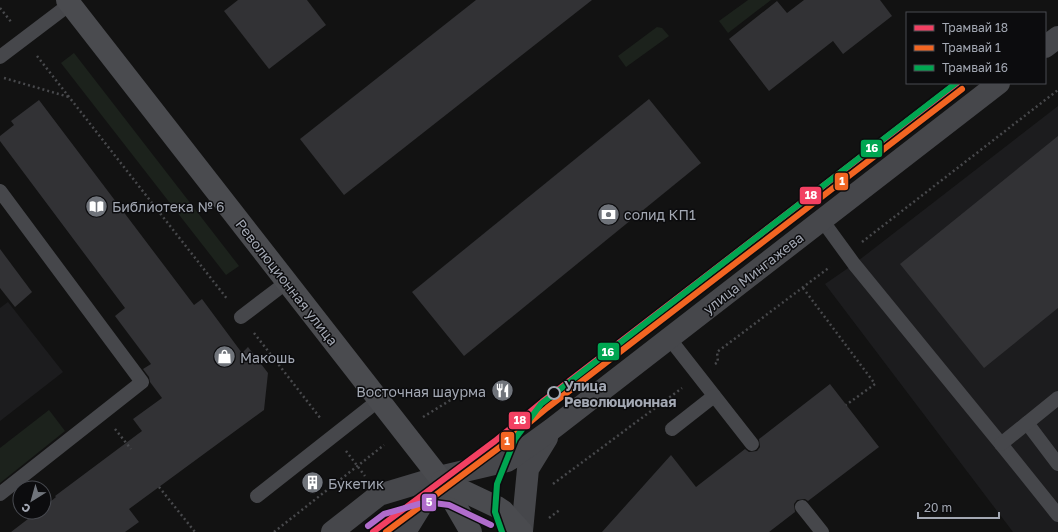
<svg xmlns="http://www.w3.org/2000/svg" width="1058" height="532" font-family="'Golos Text',sans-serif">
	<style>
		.built { fill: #1c1c1e }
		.green { fill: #1c221c }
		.building { fill: #323235 }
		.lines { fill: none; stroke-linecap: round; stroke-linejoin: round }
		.path { stroke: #48494c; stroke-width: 2.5; stroke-dasharray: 2 3; stroke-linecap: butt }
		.service { stroke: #46474b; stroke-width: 14 }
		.tertiary { stroke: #46474b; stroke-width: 22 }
		.secondary { stroke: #4a4b4f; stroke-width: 22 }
		.tram-1-casing { stroke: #0c0c0e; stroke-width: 9 }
		.tram-2-casing { stroke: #0c0c0e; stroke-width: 9 }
		.tram-3-casing { stroke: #0c0c0e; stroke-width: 9 }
		.tram-4-casing { stroke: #0c0c0e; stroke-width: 9 }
		.tram-1 { stroke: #f24062; stroke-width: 6 }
		.tram-2 { stroke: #f26522; stroke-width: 6 }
		.tram-3 { stroke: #00a651; stroke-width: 6 }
		.tram-4 { stroke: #b06ccc; stroke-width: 6 }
		.stop-dot { fill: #0c0c0e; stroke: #a3a8b3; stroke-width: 2 }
		.labels { text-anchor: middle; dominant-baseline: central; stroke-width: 3; stroke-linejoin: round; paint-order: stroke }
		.poi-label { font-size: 14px; fill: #a3a8b3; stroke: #0c0c0e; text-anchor: start }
		.street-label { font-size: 14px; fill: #a3a8b3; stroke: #0c0c0e }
		.stop-label { font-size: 14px; font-weight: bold; fill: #a3a8b3; stroke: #0c0c0e; text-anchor: start }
		.line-badge { stroke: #0c0c0e; stroke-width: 1.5 }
		.badge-label { font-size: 11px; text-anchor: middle; font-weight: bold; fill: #fff }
	</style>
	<rect width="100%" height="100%" fill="#121212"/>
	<!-- built -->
	<g class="built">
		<polygon points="1058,106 1058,532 1013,532 825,284 854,264"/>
		<polygon points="8,302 63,372 0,421 0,308"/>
	</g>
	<!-- green -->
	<g class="green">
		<polygon points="748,0 771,0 728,33 719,21"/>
		<polygon points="657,27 662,28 669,36 626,67 618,56"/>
		<polygon points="74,53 239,266 226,275 61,63"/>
		<polygon points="49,410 65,431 0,483 0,448"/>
	</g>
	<!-- building -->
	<g class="building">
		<polygon points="238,0 307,0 326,25 269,69 224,11"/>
		<polygon points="476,0 592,0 344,195 300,139"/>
		<polygon points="804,0 880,0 892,16 843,54 833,41 769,91 729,39 777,1 787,13"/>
		<polygon points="649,99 701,163 464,356 412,292"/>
		<polygon points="39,100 194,305 202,299 242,353 248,347 268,373 264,410 129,509 139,522 125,532 11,532 37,512 44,512 44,507 56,497 55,496 142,431 133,419 162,398 150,382 149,377 143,369 151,364 115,316 125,308 0,141 0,136 14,125 11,121"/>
		<polygon points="1058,136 1058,308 984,368 900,264"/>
		<polygon points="0,249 32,292 15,307 0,288"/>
		<polygon points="830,384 879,447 808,501 805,499 797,500 794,504 795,512 769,532 602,532 671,455 696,487 745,449 749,452 757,451 760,447 759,439"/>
	</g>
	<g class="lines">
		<!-- path -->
		<g class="path">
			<polyline points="0,8 12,23"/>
			<polyline points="37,56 228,300"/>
			<polyline points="4,78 69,97"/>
			<polyline points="862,242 1058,90"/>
			<polyline points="803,288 875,384 846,405"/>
			<polyline points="254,333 321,419"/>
			<polyline points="715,364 718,362 717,352 830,267"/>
			<polyline points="423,417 457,396"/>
			<polyline points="115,429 131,449"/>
			<polyline points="346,451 365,476"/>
			<polyline points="553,484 682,388"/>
			<polyline points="159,487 195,532"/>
			<polyline points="549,518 561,509"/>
			<polyline points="274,532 384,445"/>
		</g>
		<!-- service -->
		<g class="service">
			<polyline points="0,57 70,4"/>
			<polyline points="0,191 142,382 0,494"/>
			<polyline points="822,220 854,264 1001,444 1058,515"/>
			<polyline points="241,317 287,282"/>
			<polyline points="669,338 752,444"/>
			<polyline points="1027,423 1058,464"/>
			<polyline points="672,429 714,396"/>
			<polyline points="1001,444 1058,398"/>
			<polyline points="257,496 379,400"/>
			<polyline points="802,507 822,532"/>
		</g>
		<!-- tertiary -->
		<g class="tertiary">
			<polyline points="1045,47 1058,37"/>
			<polyline points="522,531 528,469 547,438"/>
			<polyline points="332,532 379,495 439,477 507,461 512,458 552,429 999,83"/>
			<polyline points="405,532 439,477"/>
		</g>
		<!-- secondary -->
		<g class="secondary">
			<polyline points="67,0 439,477 471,532"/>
			<polyline points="442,481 497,507 503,511 522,532"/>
		</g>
		<defs>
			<polyline id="tram-1" points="373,532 495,441 542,402 957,83"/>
			<polyline id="tram-2" points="386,532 500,447 547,408 962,89"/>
			<polyline id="tram-3" points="502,532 495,512 497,484 515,439 541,404 956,83"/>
			<polyline id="tram-4" points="368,526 384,514 426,502 449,505 491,525"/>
		</defs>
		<!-- tram-1 casing -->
		<use href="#tram-1" class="tram-1-casing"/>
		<!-- tram-2 casing -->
		<use href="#tram-2" class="tram-2-casing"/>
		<!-- tram-3 casing -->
		<use href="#tram-3" class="tram-3-casing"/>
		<!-- tram-4 casing -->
		<use href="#tram-4" class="tram-4-casing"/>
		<!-- tram-1 -->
		<use href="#tram-1" class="tram-1"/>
		<!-- tram-2 -->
		<use href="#tram-2" class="tram-2"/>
		<!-- tram-3 -->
		<use href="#tram-3" class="tram-3"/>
		<!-- tram-4 -->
		<use href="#tram-4" class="tram-4"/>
	</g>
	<!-- icons -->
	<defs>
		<symbol id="library-disc" viewBox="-11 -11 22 22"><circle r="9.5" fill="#70747b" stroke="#0c0c0e"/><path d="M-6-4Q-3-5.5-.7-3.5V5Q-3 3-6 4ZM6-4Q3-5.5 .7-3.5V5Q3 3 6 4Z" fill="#fff"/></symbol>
		<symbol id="bank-disc" viewBox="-11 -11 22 22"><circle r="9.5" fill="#70747b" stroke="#0c0c0e"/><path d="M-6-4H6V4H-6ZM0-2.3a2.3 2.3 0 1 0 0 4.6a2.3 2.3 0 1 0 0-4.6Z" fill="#fff"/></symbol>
		<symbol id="shop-disc" viewBox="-11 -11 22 22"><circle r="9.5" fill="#70747b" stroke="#0c0c0e"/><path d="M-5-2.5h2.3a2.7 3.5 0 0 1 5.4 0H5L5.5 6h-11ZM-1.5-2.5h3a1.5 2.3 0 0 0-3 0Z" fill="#fff"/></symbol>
		<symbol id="restaurant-disc" viewBox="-11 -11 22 22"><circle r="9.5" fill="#70747b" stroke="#0c0c0e"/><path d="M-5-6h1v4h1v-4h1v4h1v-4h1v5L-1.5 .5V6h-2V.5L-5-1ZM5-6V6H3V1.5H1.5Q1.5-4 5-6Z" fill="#fff"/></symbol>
		<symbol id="building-disc" viewBox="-11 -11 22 22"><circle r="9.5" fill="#70747b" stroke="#0c0c0e"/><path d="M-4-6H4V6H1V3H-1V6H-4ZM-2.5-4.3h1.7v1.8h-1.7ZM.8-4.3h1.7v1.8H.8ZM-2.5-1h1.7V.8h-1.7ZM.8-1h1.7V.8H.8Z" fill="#fff"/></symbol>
	</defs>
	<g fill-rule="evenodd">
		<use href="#library-disc" x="84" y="194" width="25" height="25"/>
		<use href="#bank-disc" x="596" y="202" width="25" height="25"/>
		<use href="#shop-disc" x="212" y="344" width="25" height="25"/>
		<use href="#restaurant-disc" x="490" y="378" width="25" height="25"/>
		<use href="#building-disc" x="300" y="470" width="25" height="25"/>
	</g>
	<!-- markers -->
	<circle class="stop-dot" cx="554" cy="393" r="6"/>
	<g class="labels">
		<!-- poi labels -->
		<g class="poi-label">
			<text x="112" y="206">Библиотека № 6</text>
			<text x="624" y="214">солид КП1</text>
			<text x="240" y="357">Макошь</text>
			<text x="486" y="391" text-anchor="end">Восточная шаурма</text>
			<text x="328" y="483">Букетик</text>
		</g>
		<!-- street labels -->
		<g class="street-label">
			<text transform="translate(753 273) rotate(-38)">улица Мингажева</text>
			<text transform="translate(287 282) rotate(52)">Революционная улица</text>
		</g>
		<!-- stop labels -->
		<g class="stop-label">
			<text x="564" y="385">Улица<tspan x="564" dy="16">Революционная</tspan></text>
		</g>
	</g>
	<g class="line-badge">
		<rect x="860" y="139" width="23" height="19" rx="4" fill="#00a651"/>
		<rect x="834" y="172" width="15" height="19" rx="4" fill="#f26522"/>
		<rect x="799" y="186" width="23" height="19" rx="4" fill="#f24062"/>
		<rect x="597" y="342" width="23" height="19" rx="4" fill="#00a651"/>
		<rect x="508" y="411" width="23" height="19" rx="4" fill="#f24062"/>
		<rect x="500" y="431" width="15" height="20" rx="4" fill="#f26522"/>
		<rect x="421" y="493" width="16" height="19" rx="4" fill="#b06ccc"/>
	</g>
	<g class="badge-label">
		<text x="872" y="152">16</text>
		<text x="842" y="185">1</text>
		<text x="811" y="199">18</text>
		<text x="608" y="356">16</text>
		<text x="520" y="424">18</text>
		<text x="507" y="445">1</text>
		<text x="429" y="506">5</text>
	</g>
	<!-- legend -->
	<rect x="906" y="12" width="140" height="72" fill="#0c0c0e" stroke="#484a50"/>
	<rect x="914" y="25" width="20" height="6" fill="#f24062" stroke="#484a50"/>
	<text x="942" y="32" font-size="12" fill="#a3a8b3">Трамвай 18</text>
	<rect x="914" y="45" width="20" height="6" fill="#f26522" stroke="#484a50"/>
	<text x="942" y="52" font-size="12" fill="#a3a8b3">Трамвай 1</text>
	<rect x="914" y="65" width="20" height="6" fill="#00a651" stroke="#484a50"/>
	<text x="942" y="72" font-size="12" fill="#a3a8b3">Трамвай 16</text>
	<!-- north arrow -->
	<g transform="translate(32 500) rotate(217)"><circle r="19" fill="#0c0c0e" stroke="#484a50"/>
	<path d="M0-3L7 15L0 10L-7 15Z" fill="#70747b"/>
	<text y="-6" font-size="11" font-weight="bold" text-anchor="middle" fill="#a3a8b3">С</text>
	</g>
	<!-- scale -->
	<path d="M918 512v6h81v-6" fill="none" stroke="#a3a8b3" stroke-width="2"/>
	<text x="924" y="512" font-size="12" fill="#a3a8b3" stroke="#0c0c0e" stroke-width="3" paint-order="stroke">20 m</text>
</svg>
